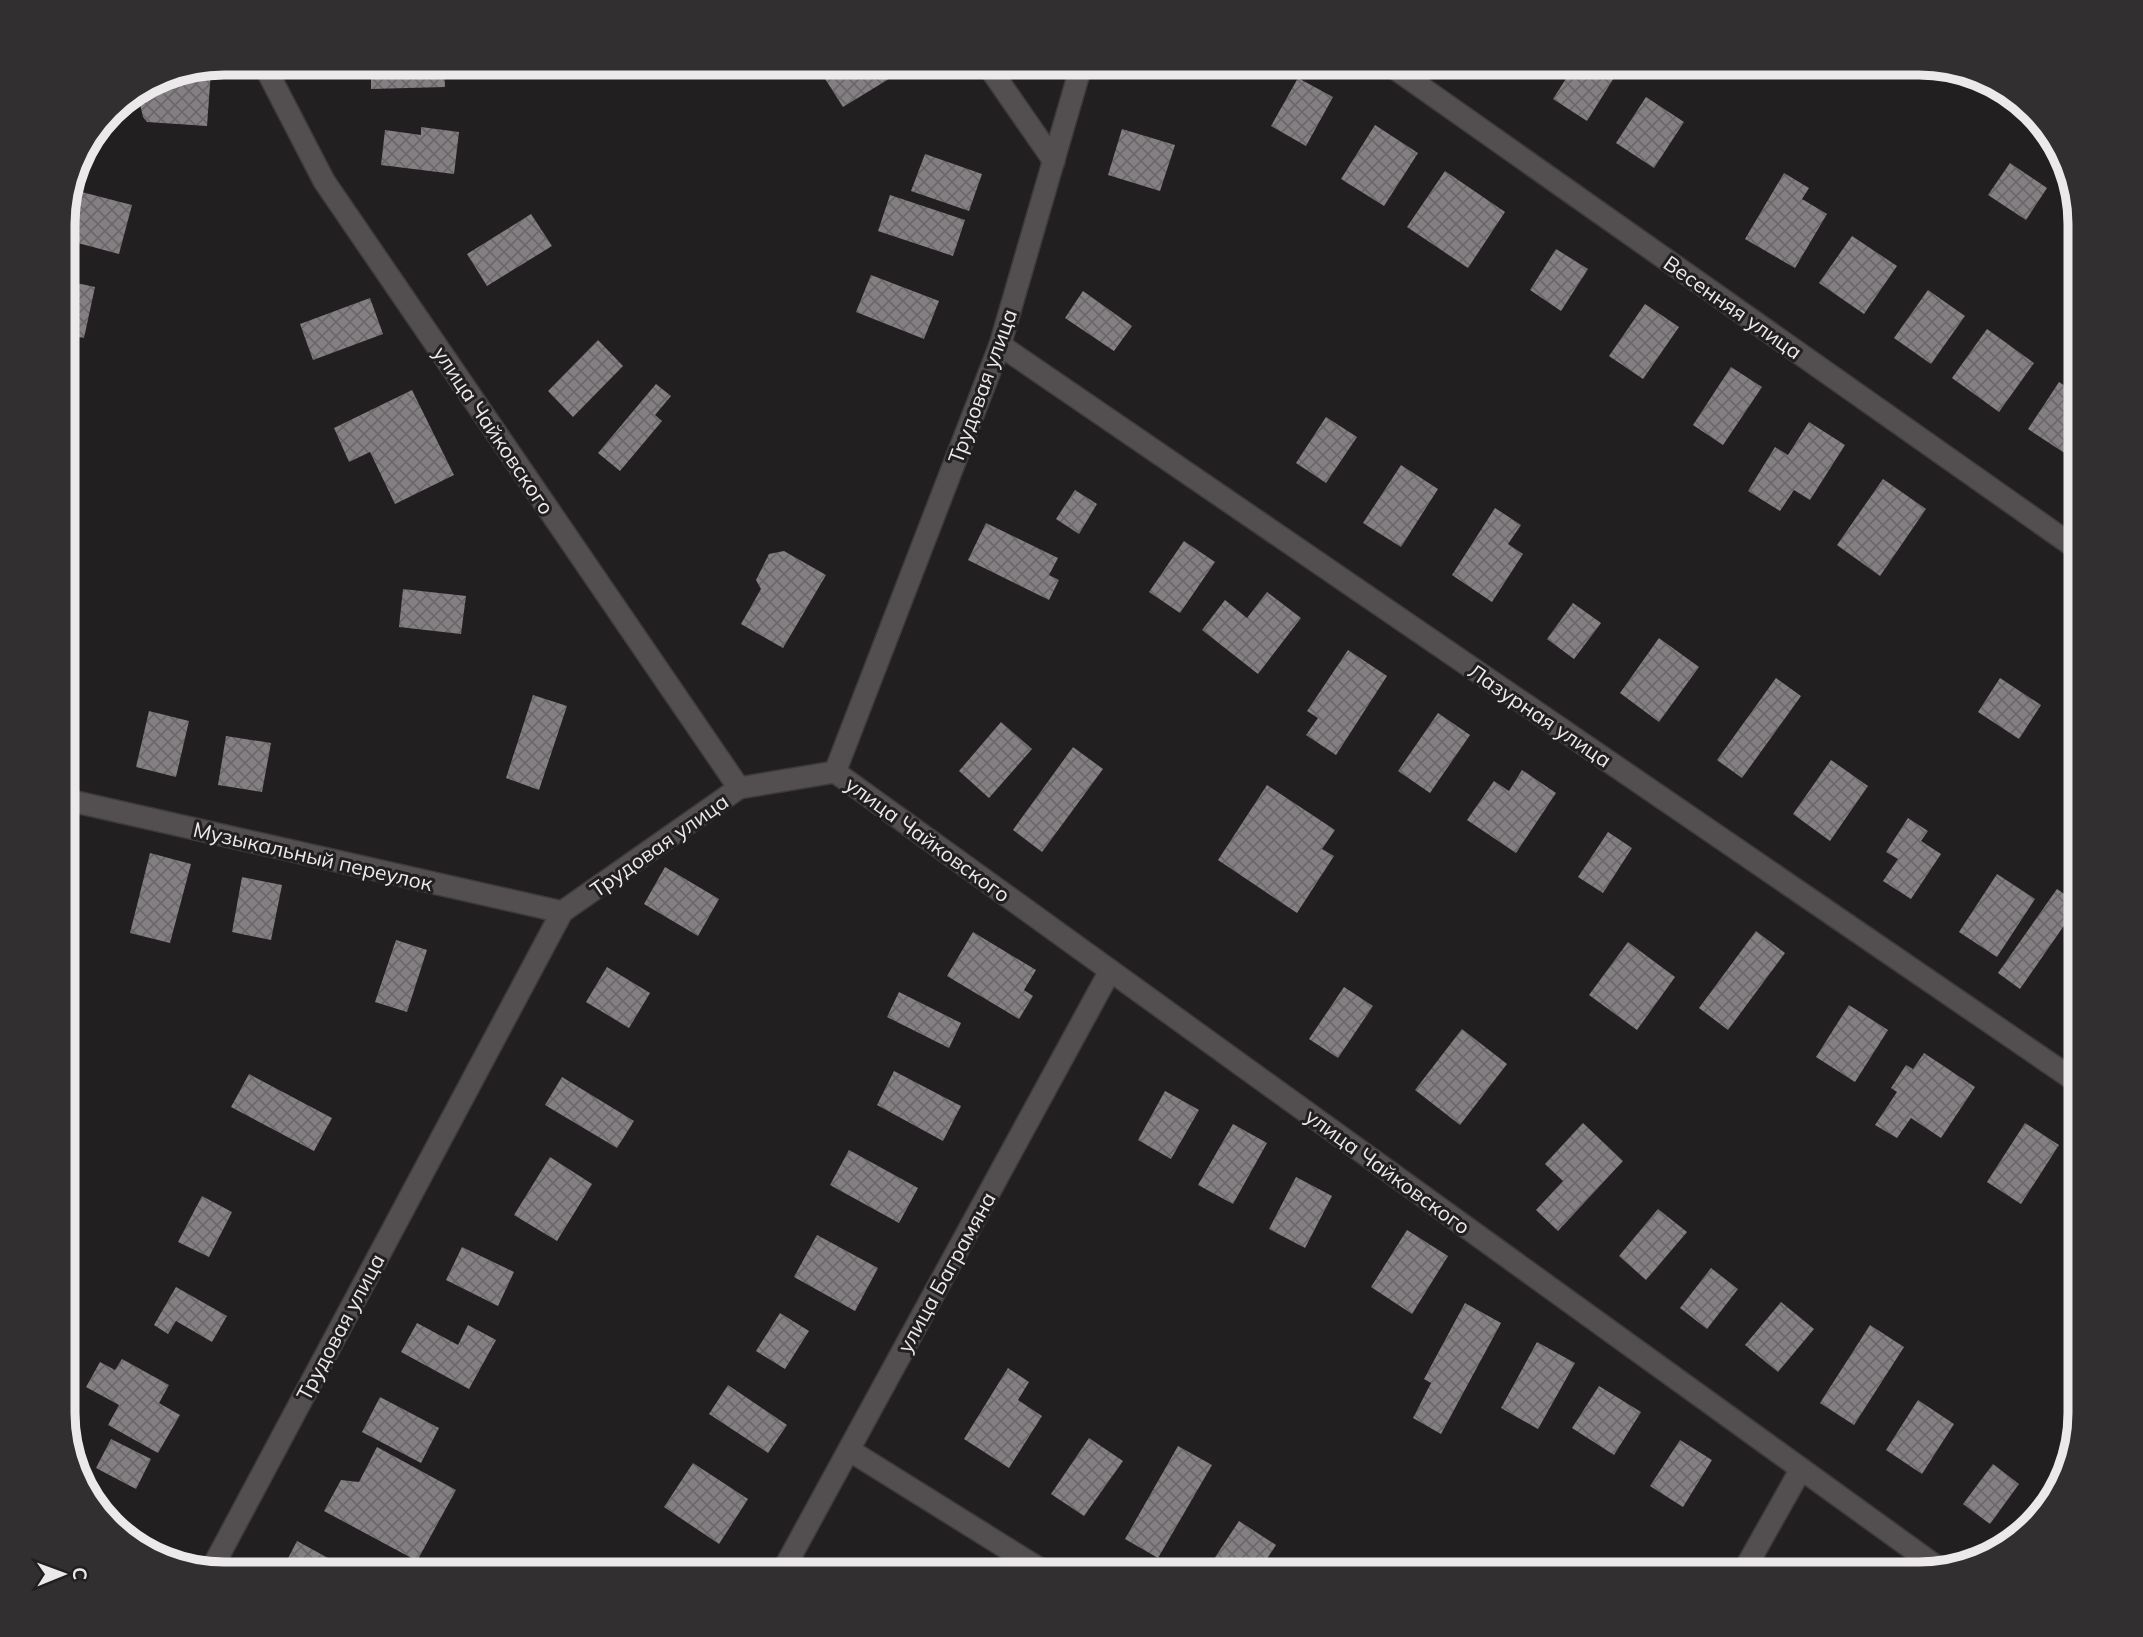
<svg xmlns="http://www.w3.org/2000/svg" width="2143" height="1637" font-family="Mulish,sans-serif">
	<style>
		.building { fill: url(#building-cross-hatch) }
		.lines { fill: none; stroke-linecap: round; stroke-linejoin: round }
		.street-casing { stroke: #3d3a3c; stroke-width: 24 }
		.secondary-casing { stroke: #3d3a3c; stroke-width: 24 }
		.street { stroke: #534f51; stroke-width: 21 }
		.secondary { stroke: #534f51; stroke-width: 21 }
		.labels { text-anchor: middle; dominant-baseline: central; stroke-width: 6; stroke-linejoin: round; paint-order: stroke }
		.street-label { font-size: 21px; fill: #ece9eb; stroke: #221f21 }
		.rim { fill: none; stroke: #ece9eb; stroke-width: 9 }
	</style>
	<defs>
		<pattern id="building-cross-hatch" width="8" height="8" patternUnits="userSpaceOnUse" patternTransform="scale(1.75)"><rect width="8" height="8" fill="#837f82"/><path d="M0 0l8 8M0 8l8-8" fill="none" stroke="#6b686a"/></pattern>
	</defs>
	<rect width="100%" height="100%" fill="#221f21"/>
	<!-- building -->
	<g class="building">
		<polygon points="337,63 444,63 445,87 371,89 371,77 337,78"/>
		<polygon points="833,63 915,63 843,107 820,71"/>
		<polygon points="1576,63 1601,63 1617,73 1587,121 1553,99"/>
		<polygon points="191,70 211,71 207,126 147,122 143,117 139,100 147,97 147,85 156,79 166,80 166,74"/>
		<polygon points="1298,78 1333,97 1306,146 1271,126"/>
		<polygon points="1646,97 1684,122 1654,168 1616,143"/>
		<polygon points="1375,125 1418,153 1384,206 1341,179"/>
		<polygon points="421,127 459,132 454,174 381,165 385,130 421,135"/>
		<polygon points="1122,129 1175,145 1160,191 1108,175"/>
		<polygon points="925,154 982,174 969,211 911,191"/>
		<polygon points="2010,163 2047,188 2026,220 1988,195"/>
		<polygon points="1445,171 1505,212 1468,268 1407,227"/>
		<polygon points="1784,173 1809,188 1802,199 1827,214 1795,268 1745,239"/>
		<polygon points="70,189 132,205 119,254 63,239 63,213"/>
		<polygon points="890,195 965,220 953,256 878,231"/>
		<polygon points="531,214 552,246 487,286 467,254"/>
		<polygon points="1852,236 1897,266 1864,314 1819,283"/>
		<polygon points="1556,249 1588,269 1561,311 1530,290"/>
		<polygon points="871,275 939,301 924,339 856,312"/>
		<polygon points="63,280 95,287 84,338 63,334"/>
		<polygon points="1928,290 1965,316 1931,364 1894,338"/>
		<polygon points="1083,291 1132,326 1114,351 1065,318"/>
		<polygon points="370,298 383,334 313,360 300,324"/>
		<polygon points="1645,304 1679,327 1643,379 1609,356"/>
		<polygon points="1987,329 2034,363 1999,412 1952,378"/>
		<polygon points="598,340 623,366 573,417 548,391"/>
		<polygon points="1731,367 1762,387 1723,445 1693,425"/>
		<polygon points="2059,382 2080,396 2080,446 2072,458 2028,429"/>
		<polygon points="656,384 671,396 655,415 662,421 620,471 598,453"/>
		<polygon points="412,390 454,475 395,504 370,452 349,462 334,428"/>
		<polygon points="1326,417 1357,437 1326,483 1296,463"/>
		<polygon points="1809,422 1845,445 1810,500 1794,490 1780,511 1748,491 1775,447 1788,455"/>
		<polygon points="63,445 74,447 67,475 63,474"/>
		<polygon points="1401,465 1438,489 1401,547 1363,523"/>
		<polygon points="1883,479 1926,509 1880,576 1837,545"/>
		<polygon points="1075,490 1097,504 1079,534 1056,519"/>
		<polygon points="1495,508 1521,525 1508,544 1523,554 1492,602 1452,575"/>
		<polygon points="986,523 1058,558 1049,575 1059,580 1049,600 968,560"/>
		<polygon points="1184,541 1215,562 1180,613 1149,592"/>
		<polygon points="784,551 826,575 783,648 741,624 761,589 756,580 769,554"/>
		<polygon points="403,589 466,596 461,634 399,627"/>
		<polygon points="1267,592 1301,618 1258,674 1202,630 1225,600 1247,618"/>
		<polygon points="1573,603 1601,623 1574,659 1547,639"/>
		<polygon points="1659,638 1699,667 1659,722 1620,693"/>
		<polygon points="1348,650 1387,676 1336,755 1306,735 1318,718 1307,711"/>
		<polygon points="2080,662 2080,684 2070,677"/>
		<polygon points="1776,678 1801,696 1742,778 1717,760"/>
		<polygon points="2000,678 2041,705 2019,739 1978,712"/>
		<polygon points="533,695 567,706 539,790 506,778"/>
		<polygon points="149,711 189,721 176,777 136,767"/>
		<polygon points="1438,713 1470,735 1430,793 1398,771"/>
		<polygon points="1001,722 1032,749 989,798 959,771"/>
		<polygon points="226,736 271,743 262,792 218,785"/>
		<polygon points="1073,747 1103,769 1042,852 1013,830"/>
		<polygon points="1831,760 1868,786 1830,841 1793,814"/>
		<polygon points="1522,770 1556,793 1516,853 1467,820 1494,781 1509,791"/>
		<polygon points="1267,785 1335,830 1322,849 1334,856 1297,913 1218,860"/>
		<polygon points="1908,818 1928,831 1921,841 1941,854 1911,899 1883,881 1898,859 1886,852"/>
		<polygon points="1608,832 1632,848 1603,893 1578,877"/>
		<polygon points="150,853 191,864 170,943 130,933"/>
		<polygon points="665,867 719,899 698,936 644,904"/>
		<polygon points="1997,874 2035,899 1997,957 1959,932"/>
		<polygon points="242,877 282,885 271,940 232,932"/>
		<polygon points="2057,889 2079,904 2020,989 1998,973"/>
		<polygon points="1756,931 1785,953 1728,1030 1699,1008"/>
		<polygon points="973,932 1036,970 1024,990 1033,996 1019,1019 947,976"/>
		<polygon points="396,940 427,950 407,1012 375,1002"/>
		<polygon points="1628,942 1675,977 1637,1030 1589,995"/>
		<polygon points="607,967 650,993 629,1028 586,1002"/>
		<polygon points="1344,987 1373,1006 1338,1058 1309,1039"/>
		<polygon points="899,992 961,1023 949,1048 887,1017"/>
		<polygon points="1849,1005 1888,1030 1855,1082 1816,1057"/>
		<polygon points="1462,1029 1507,1064 1460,1125 1415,1090"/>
		<polygon points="1924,1053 1975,1087 1941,1138 1911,1118 1897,1138 1875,1125 1897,1092 1891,1088 1906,1065 1913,1069"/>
		<polygon points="894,1071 961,1106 943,1141 877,1105"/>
		<polygon points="249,1074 332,1118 314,1151 231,1107"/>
		<polygon points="562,1077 634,1121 617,1148 545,1105"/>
		<polygon points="1165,1091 1199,1110 1171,1159 1138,1140"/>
		<polygon points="1583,1123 1623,1161 1558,1231 1536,1210 1563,1181 1545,1164"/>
		<polygon points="2025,1123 2059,1145 2021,1204 1987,1182"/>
		<polygon points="1233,1124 1267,1143 1233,1204 1198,1185"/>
		<polygon points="849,1150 918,1188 899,1223 830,1185"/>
		<polygon points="550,1157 592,1184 557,1241 514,1215"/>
		<polygon points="1296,1177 1332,1196 1305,1248 1269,1229"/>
		<polygon points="202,1196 232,1212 209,1257 178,1242"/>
		<polygon points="1658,1209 1687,1232 1646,1280 1619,1256"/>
		<polygon points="2080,1216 2080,1248 2065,1235"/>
		<polygon points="1407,1230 1448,1256 1412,1314 1371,1287"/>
		<polygon points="817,1235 878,1268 855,1311 794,1277"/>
		<polygon points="462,1247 514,1272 498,1306 446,1280"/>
		<polygon points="1711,1268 1738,1289 1707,1329 1680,1308"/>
		<polygon points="176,1287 227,1316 212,1342 176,1321 168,1334 154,1325"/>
		<polygon points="1781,1302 1814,1329 1778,1372 1745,1345"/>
		<polygon points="1465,1303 1501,1323 1441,1434 1413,1418 1431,1383 1424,1379"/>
		<polygon points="780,1313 809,1331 785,1369 756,1351"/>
		<polygon points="417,1323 458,1345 468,1325 496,1340 469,1389 401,1352"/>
		<polygon points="1870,1325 1904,1347 1854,1425 1820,1403"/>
		<polygon points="1537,1342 1575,1363 1538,1429 1501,1408"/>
		<polygon points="122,1359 169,1385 159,1403 180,1415 158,1453 108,1425 119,1405 86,1387 100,1362 115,1370"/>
		<polygon points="1008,1368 1029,1382 1018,1400 1042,1416 1009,1468 964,1439"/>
		<polygon points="728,1385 787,1425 768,1453 709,1414"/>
		<polygon points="1599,1386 1641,1412 1614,1455 1572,1428"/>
		<polygon points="380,1397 439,1428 421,1463 362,1432"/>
		<polygon points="1918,1400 1954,1424 1922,1474 1886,1450"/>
		<polygon points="1089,1438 1123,1461 1084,1516 1051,1494"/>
		<polygon points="111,1439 151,1459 136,1489 96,1468"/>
		<polygon points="1680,1440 1712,1460 1683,1507 1650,1486"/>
		<polygon points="1178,1446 1212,1465 1158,1558 1125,1539"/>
		<polygon points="377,1447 456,1490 417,1561 324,1511 341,1480 359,1482"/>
		<polygon points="693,1463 748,1499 719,1544 664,1507"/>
		<polygon points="1993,1464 2019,1484 1990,1524 1963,1504"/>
		<polygon points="1239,1521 1276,1545 1257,1574 1204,1574"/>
		<polygon points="297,1541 341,1565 337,1574 281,1572"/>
		<polygon points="1341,1559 1359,1570 1356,1574 1331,1574"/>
		<polygon points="1835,1567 1846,1574 1830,1574"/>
	</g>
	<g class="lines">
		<defs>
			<g id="street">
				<polyline points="263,63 324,181 739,788"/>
				<polyline points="986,63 1054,161"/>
				<polyline points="1387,63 2080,551"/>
				<polyline points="1000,345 2080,1084"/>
				<polyline points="835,772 1000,345 1082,63"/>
				<polyline points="63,799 562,912"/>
				<polyline points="849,1450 1048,1574"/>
				<polyline points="781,1574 1110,971"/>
				<polyline points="1742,1574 1801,1469"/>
			</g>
			<polyline id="secondary" points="211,1570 562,912 739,788 835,772 1940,1569"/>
		</defs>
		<!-- street casing -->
		<use href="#street" class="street-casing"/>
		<!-- secondary casing -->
		<use href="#secondary" class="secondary-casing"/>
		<!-- street -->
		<use href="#street" class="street"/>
		<!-- secondary -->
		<use href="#secondary" class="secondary"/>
	</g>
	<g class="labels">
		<!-- street labels -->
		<g class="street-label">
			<text transform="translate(1733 307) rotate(35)">Весенняя улица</text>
			<text transform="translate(982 386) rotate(-70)">Трудовая улица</text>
			<text transform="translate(494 430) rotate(56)">улица Чайковского</text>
			<text transform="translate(1540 715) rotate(34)">Лазурная улица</text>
			<text transform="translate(928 839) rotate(36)">улица Чайковского</text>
			<text transform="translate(659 845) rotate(-35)">Трудовая улица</text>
			<text transform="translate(313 856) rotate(13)">Музыкальный переулок</text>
			<text transform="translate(1388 1171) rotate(36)">улица Чайковского</text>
			<text transform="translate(946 1272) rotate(-61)">улица Баграмяна</text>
			<text transform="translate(340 1327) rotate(-62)">Трудовая улица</text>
		</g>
	</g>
	<!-- crop -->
	<path d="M0 0H2143V1637H0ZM224 75H1919A149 149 0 0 1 2068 224V1413A149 149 0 0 1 1919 1562H224A149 149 0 0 1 75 1413V224A149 149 0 0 1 224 75Z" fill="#322f31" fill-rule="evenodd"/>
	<path class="rim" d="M224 75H1919A149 149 0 0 1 2068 224V1413A149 149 0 0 1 1919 1562H224A149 149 0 0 1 75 1413V224A149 149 0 0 1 224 75Z"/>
	<!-- north arrow -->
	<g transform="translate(63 1574) rotate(89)" stroke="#221f21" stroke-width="5" paint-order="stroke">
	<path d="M0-5L12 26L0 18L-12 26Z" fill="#ece9eb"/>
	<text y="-10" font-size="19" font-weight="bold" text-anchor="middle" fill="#ece9eb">С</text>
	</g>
</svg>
